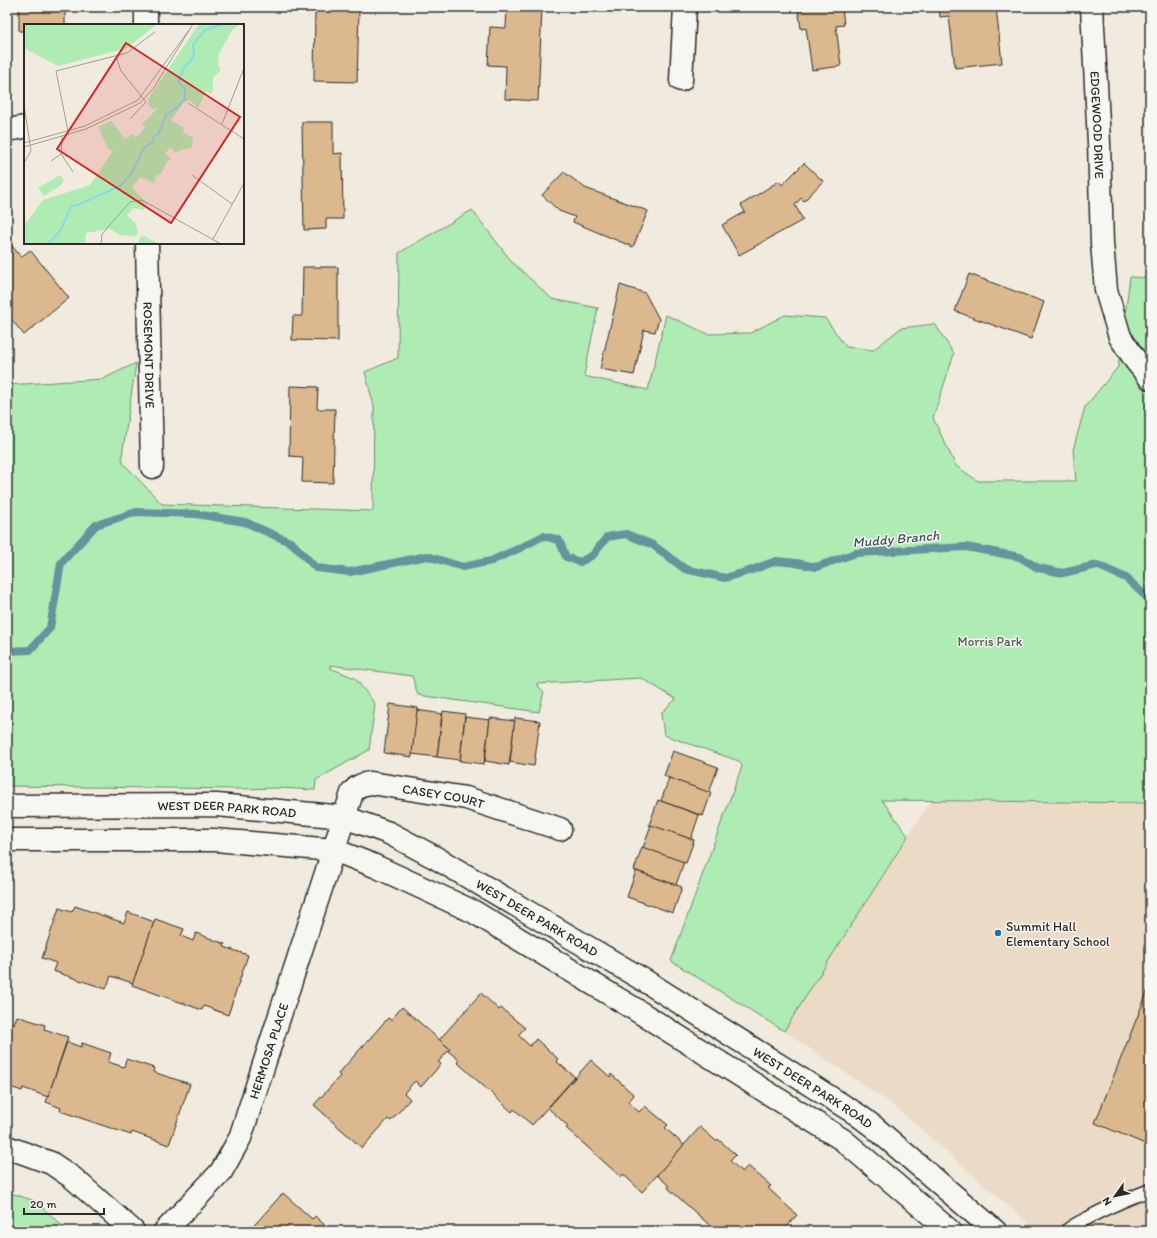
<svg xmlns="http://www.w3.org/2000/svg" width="1157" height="1238" font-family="Itim,sans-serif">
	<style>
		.built { fill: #ebdbc6 }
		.green { fill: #aeecb3; stroke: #6c8c6f }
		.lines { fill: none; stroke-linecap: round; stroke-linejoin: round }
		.stream { stroke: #65939e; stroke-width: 8 }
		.building { fill: #dcb88e; stroke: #2b2b2b }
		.lane-casing { stroke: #2b2b2b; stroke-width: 15 }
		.street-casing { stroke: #2b2b2b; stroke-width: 25 }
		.secondary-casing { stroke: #2b2b2b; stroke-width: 25 }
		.lane { stroke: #f6f6f2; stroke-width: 12 }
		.street { stroke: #f6f6f2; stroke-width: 22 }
		.secondary { stroke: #f6f6f2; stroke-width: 22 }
		.poi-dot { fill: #1f6fb2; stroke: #f6f6f2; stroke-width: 1.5 }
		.labels { text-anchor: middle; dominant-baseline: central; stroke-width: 3; stroke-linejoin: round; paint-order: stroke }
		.street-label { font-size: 13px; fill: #2b2b2b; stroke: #f6f6f2 }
		.park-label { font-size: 13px; fill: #4c5b4d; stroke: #f6f6f2 }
		.poi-label { font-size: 13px; fill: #2b2b2b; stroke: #f6f6f2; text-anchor: start }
		.water-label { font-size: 14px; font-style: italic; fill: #43565b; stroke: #f6f6f2 }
		.inset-river { fill: none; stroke: #8bd8ea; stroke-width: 2 }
		.inset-road { fill: none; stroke: #a29e96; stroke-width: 1 }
		.view { fill: #d62828; fill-opacity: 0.15; stroke: #d62828; stroke-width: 2 }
		.inset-edge { fill: none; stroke: #2b2b2b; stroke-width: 2 }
	</style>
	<rect width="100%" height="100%" fill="#f1eade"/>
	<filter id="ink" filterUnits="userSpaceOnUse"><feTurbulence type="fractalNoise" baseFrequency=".025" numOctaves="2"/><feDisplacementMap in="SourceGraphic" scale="8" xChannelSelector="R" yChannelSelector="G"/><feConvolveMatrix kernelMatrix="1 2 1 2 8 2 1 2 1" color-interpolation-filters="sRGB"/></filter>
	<g filter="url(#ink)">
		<!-- built -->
		<polygon class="built" points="930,801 1150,803 1150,1231 1037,1231 893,1105 784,1031"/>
		<!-- green -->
		<g class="green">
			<polygon points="472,210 512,262 552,299 598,308 584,376 648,390 666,315 708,334 750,333 785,315 825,318 846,347 873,350 901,328 935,324 954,354 933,418 956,466 978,481 1076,481 1073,450 1085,407 1118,367 1130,277 1150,278 1150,803 882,800 908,836 784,1031 671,961 742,766 739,761 664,735 661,713 676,699 641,678 536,684 544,692 539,712 418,695 412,676 330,665 330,668 355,678 375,704 369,750 316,780 315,790 279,788 238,789 7,786 7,385 103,379 136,363 122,456 123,463 162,504 373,511 374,406 365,372 398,358 399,253"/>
			<polygon points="7,1192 35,1201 68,1231 7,1231"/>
		</g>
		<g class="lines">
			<!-- stream -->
			<polyline class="stream" points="7,651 30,650 50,628 61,563 96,525 136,512 196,514 245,522 292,543 316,568 350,572 427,556 463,567 491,561 520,548 543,536 559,540 566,557 580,562 593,555 607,537 626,534 653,545 685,569 725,578 752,570 776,561 796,563 816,567 856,553 966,547 1020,557 1038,568 1063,573 1097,565 1126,578 1150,600"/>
		</g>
		<!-- building -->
		<g class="building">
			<polygon points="19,7 65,7 65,25 25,25 25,31 19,31"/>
			<polygon points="507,7 542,7 538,101 505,99 506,66 488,65 490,27 506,28"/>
			<polygon points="791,7 842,7 844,25 836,26 841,66 812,70 806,28 801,29 798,8 792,9"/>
			<polygon points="939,7 996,7 1002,63 955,68 949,16 940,17"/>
			<polygon points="315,8 359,9 357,82 314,81"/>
			<polygon points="302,122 333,122 333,154 342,153 343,219 326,219 326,229 304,230"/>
			<polygon points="804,163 823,181 804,201 801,198 795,205 803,220 739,255 722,225 745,212 741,205 779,181 782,185"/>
			<polygon points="564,172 585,188 648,211 633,247 573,222 575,217 559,211 542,195"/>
			<polygon points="7,240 21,257 30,250 69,298 24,335 7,314"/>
			<polygon points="303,267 338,267 338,341 292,340 293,316 302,316"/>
			<polygon points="969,274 1044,302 1031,339 955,311"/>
			<polygon points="620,285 645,293 659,319 655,332 644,330 634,375 600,369"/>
			<polygon points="290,386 318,387 317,409 335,409 333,483 302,482 303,457 289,456"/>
			<polygon points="390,704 418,708 412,757 384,753"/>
			<polygon points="417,710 442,714 437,757 412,754"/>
			<polygon points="443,711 465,714 460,760 437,757"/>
			<polygon points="465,717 490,720 484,764 460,761"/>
			<polygon points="490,718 515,721 509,765 485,761"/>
			<polygon points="515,718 540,721 534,766 510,762"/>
			<polygon points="673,751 718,767 709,793 664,776"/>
			<polygon points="669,778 711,793 703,816 661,801"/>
			<polygon points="658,800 699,815 691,839 649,825"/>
			<polygon points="651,825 694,840 686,863 643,848"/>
			<polygon points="642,847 684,862 676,885 634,870"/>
			<polygon points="636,871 682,887 673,913 627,897"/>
			<polygon points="75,906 124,923 128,912 154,922 133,983 111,976 106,989 53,971 56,963 42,958 59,908 72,912"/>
			<polygon points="155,919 184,929 181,936 193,941 196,933 225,944 224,947 248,955 228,1015 204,1006 202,1010 132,985"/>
			<polygon points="1150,985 1150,1146 1095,1123"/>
			<polygon points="481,993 499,1010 501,1008 525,1028 518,1035 530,1046 536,1039 558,1059 556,1061 575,1077 532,1125 514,1109 512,1112 457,1062 459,1060 448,1051 450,1049 439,1040"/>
			<polygon points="402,1007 450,1049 438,1062 441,1064 421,1087 415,1081 404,1093 410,1099 391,1121 388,1119 362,1148 314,1105 340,1076 338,1074 388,1018 391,1020"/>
			<polygon points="17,1016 45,1025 44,1029 68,1037 48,1097 23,1088 22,1091 7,1086 7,1021 14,1024"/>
			<polygon points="67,1042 81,1047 82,1043 111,1053 108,1062 124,1067 126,1059 154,1068 153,1072 190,1084 169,1145 132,1132 131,1135 60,1111 61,1108 46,1102"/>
			<polygon points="591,1060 610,1077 611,1074 634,1095 628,1102 639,1112 645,1106 668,1125 665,1128 684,1145 642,1192 623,1174 621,1177 566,1128 568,1126 548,1108"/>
			<polygon points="700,1127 716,1141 718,1139 736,1155 730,1161 742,1172 748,1166 771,1186 768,1188 797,1215 783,1231 716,1231 668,1188 669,1186 657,1175"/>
			<polygon points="283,1193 312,1219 315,1216 331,1231 249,1231"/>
		</g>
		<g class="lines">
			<defs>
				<path id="lane" d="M1066 1231C1073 1225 1082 1221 1090 1217 1109 1206 1130 1198 1150 1190"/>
				<g id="street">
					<path id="s1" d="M1092 7 1099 143 1102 243 1106 290 1120 337 1136 361 1150 378"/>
					<polyline points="146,25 146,7"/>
					<polyline points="681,80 685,7"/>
					<polyline points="7,130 25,127"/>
					<path id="s2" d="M147 243 152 467"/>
					<polyline points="7,1147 51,1163 73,1178 133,1231"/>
					<path id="s3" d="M165 1231 221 1172 240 1138 352 793C357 786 362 784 371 783L466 798 560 829"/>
				</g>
				<g id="secondary">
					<path id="s4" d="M7 806 217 805 344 817 389 833 436 858 647 982 858 1115 874 1127 995 1231"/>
					<polyline points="7,840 215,840 334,850 375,866 474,912 633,1008 843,1140 950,1231"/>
				</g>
			</defs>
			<!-- lane casing -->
			<use href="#lane" class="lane-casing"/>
			<!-- street casing -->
			<use href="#street" class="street-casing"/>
			<!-- secondary casing -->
			<use href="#secondary" class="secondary-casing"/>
			<!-- lane -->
			<use href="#lane" class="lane"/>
			<!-- street -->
			<use href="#street" class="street"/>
			<!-- secondary -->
			<use href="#secondary" class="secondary"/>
		</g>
	</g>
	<!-- markers -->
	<circle class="poi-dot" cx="998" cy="933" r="4"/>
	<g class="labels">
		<!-- street labels -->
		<g class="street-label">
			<text stroke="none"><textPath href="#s1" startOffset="118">EDGEWOOD DRIVE</textPath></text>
			<text stroke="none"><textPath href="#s2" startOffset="112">ROSEMONT DRIVE</textPath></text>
			<text stroke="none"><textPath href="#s3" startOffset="579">CASEY COURT</textPath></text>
			<text stroke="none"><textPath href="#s4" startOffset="220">WEST DEER PARK ROAD</textPath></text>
			<text stroke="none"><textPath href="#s4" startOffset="556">WEST DEER PARK ROAD</textPath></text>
			<text stroke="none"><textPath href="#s3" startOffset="212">HERMOSA PLACE</textPath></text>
			<text stroke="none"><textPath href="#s4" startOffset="880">WEST DEER PARK ROAD</textPath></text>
		</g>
		<!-- park labels -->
		<g class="park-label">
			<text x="990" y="641">Morris Park</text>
		</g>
		<!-- poi labels -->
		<g class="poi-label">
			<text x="1006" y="926">Summit Hall<tspan x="1006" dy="15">Elementary School</tspan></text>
		</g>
		<!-- water labels -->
		<g class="water-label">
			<text transform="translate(896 539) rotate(-5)">Muddy Branch</text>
		</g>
	</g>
	<!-- overview -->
	<g transform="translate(24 24)">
		<rect width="220" height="220" fill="#f1eade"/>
		<path d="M0 0H133L103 24 34 42 0 24ZM175 0H216L208 6 195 30 194 41 197 46 189 54V66L187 70 182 67 174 84 166 76 160 78 147 96 160 104 159 108 169 114 168 124 156 126 152 129 146 124 141 129 147 135 143 138 137 150 132 152 130 159 116 153 108 163 123 180 119 186 110 184 103 191 111 199 114 208 112 212 96 211 86 205 62 209 61 220H0V197L3 198 19 176 66 161 89 127 85 126 74 103 87 97 101 115 109 110 111 113 115 111 121 102 118 100 134 84 129 85 125 82 124 75ZM36 151 40 156 37 161 20 172 14 164ZM120 212 135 220H114L116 214Z" fill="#aeecb3"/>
		<path class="inset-river" d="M24 220 37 206 47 182 54 181 96 162 108 149 119 125 129 118 130 112 134 111 142 91 153 84 161 75V65L154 57 160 44 170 32 169 21 181 6 199 0"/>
		<path class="inset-road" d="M92 32 97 47 122 78 106 95M164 79 220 115M0 81 7 127 0 139M198 100 220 44M44 107 32 47 103 29 131 8M38 112 37 130 49 148M0 119 61 102 114 76 165 6M0 123 62 105 116 79 129 65 169 0M27 137 37 130M168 151 208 180M189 215 220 159M77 220 78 210 106 178 118 176 197 220"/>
		<path class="view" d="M102 19 216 93 147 199 33 125Z"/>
		<rect width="220" height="220" class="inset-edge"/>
	</g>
	<!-- margin -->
	<rect width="1157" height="1238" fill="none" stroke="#f6f6f2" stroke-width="24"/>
	<rect x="12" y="12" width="1133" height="1214" fill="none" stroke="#2b2b2b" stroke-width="1.5" filter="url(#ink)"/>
	<!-- north arrow -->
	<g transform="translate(1115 1196) rotate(237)" stroke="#f6f6f2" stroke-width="3" paint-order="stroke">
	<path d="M0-3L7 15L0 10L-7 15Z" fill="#2b2b2b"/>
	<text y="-6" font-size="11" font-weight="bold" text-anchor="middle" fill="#2b2b2b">N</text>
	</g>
	<!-- scale -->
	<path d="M24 1208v6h80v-6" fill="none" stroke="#2b2b2b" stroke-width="2"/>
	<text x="30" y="1208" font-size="12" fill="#2b2b2b" stroke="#f6f6f2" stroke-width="3" paint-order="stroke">20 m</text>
</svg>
